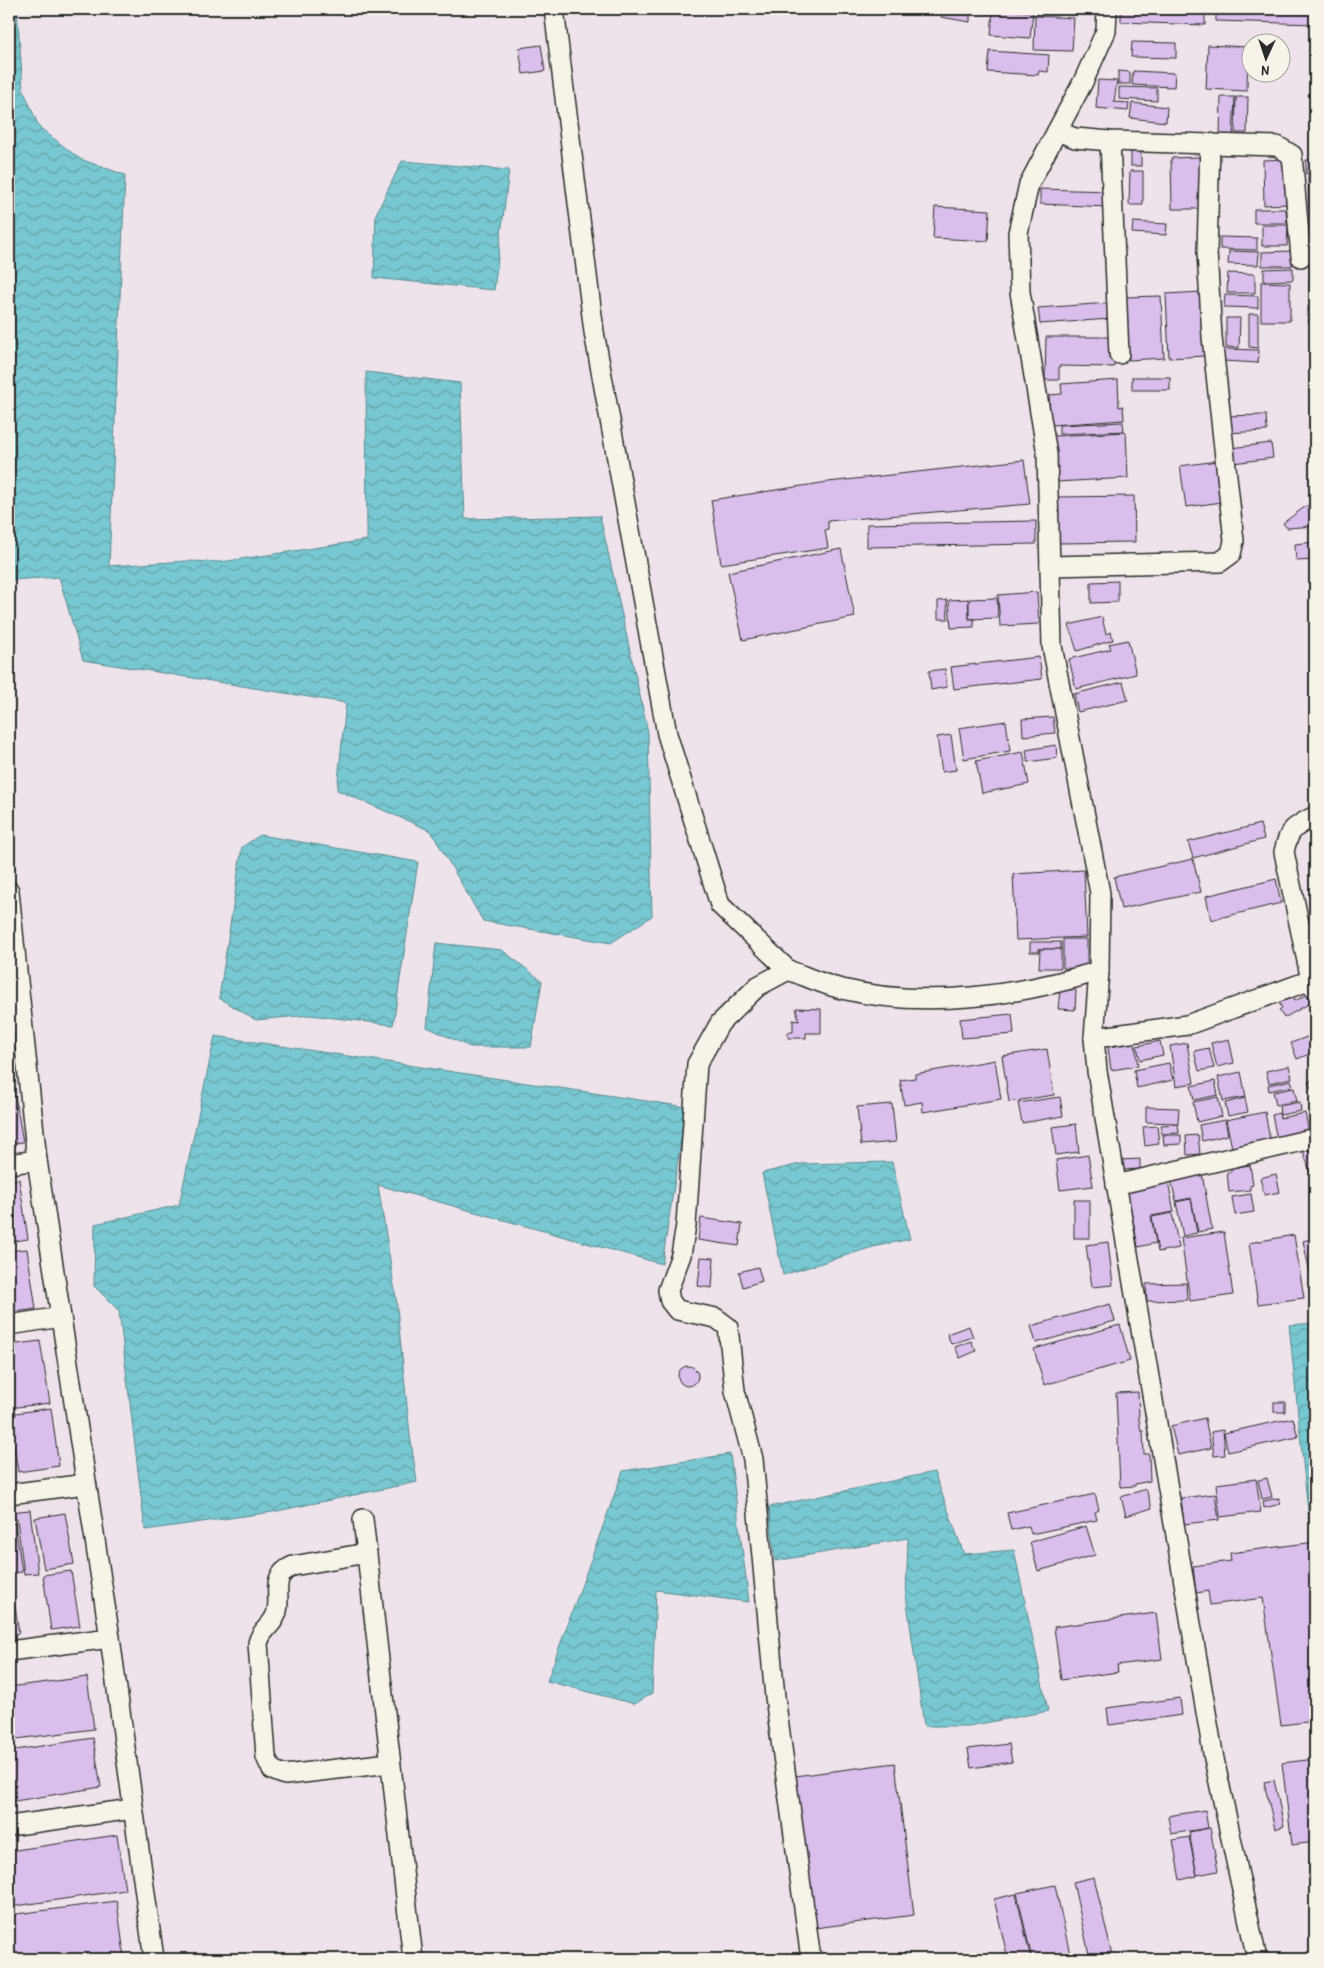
<svg xmlns="http://www.w3.org/2000/svg" width="1324" height="1968" font-family="'Patrick Hand',sans-serif">
	<style>
		.water { fill: url(#water-waves); stroke: #59898f }
		.building { fill: #dabfed; stroke: #2b2b2b }
		.lines { fill: none; stroke-linecap: round; stroke-linejoin: round }
		.minor-casing { stroke: #2b2b2b; stroke-width: 22 }
		.minor { stroke: #f7f3e8; stroke-width: 19 }
	</style>
	<defs>
		<pattern id="water-waves" width="16" height="10" patternUnits="userSpaceOnUse" patternTransform="scale(1.25)"><rect width="16" height="10" fill="#78c8d1"/><path d="M0 5q4-4 8 0t8 0" fill="none" stroke="#63a3aa"/></pattern>
	</defs>
	<rect width="100%" height="100%" fill="#eee3ea"/>
	<filter id="ink" filterUnits="userSpaceOnUse"><feTurbulence type="fractalNoise" baseFrequency=".02" numOctaves="2"/><feDisplacementMap in="SourceGraphic" scale="10" xChannelSelector="R" yChannelSelector="G"/><feConvolveMatrix kernelMatrix="1 2 1 2 8 2 1 2 1" color-interpolation-filters="sRGB"/></filter>
	<g filter="url(#ink)">
		<!-- water -->
		<g class="water">
			<polygon points="9,9 17,9 23,89 39,127 80,159 125,175 109,566 186,561 221,562 367,540 366,372 460,383 465,519 600,516 648,732 652,916 611,943 483,921 431,831 337,790 346,703 83,660 59,577 9,580"/>
			<polygon points="402,161 509,170 494,290 374,278 376,214"/>
			<polygon points="260,835 418,862 393,1025 310,1015 256,1020 219,998 242,847"/>
			<polygon points="436,943 502,950 542,981 531,1047 470,1047 427,1027"/>
			<polygon points="215,1036 686,1107 662,1264 378,1185 396,1298 410,1435 417,1482 272,1512 145,1530 119,1311 94,1286 95,1224 179,1205"/>
			<polygon points="892,1162 910,1239 873,1247 783,1275 762,1173 800,1164"/>
			<polygon points="1315,1323 1315,1521 1309,1522 1289,1325"/>
			<polygon points="730,1454 749,1602 656,1590 652,1693 635,1704 547,1681 623,1471"/>
			<polygon points="934,1472 964,1554 1014,1550 1048,1711 969,1726 924,1726 906,1595 908,1538 775,1561 769,1507"/>
		</g>
		<!-- building -->
		<g class="building">
			<polygon points="942,9 970,9 970,22 941,17"/>
			<polygon points="993,9 1033,12 1030,38 991,35"/>
			<polygon points="1121,9 1205,9 1205,25 1121,22"/>
			<polygon points="1216,9 1315,9 1315,24 1216,21"/>
			<polygon points="1035,16 1074,18 1072,51 1034,50"/>
			<polygon points="1132,42 1176,43 1176,58 1131,57"/>
			<polygon points="541,45 545,71 523,74 519,48"/>
			<polygon points="1208,45 1248,47 1247,91 1206,89"/>
			<polygon points="990,51 1049,55 1048,72 1039,71 1038,75 988,72"/>
			<polygon points="1118,71 1130,72 1130,84 1118,84"/>
			<polygon points="1133,71 1175,73 1174,87 1132,85"/>
			<polygon points="1098,80 1117,81 1114,102 1129,103 1128,111 1096,108"/>
			<polygon points="1119,87 1157,88 1157,101 1119,99"/>
			<polygon points="1221,97 1235,97 1233,136 1220,135"/>
			<polygon points="1236,97 1248,97 1247,133 1235,133"/>
			<polygon points="1132,103 1167,107 1166,122 1130,118"/>
			<rect x="1131" y="149" width="10" height="17"/>
			<polygon points="1200,157 1201,209 1172,209 1171,158"/>
			<polygon points="1288,159 1289,204 1264,205 1263,160"/>
			<polygon points="1306,160 1315,160 1315,173 1306,174"/>
			<polygon points="1130,171 1143,171 1143,205 1129,205"/>
			<polygon points="1308,176 1315,176 1315,208 1309,208"/>
			<polygon points="1040,189 1109,191 1108,207 1040,204"/>
			<polygon points="935,207 990,210 988,241 933,238"/>
			<polygon points="1312,208 1315,208 1315,223 1311,223"/>
			<polygon points="1254,209 1286,209 1287,223 1254,223"/>
			<polygon points="1133,222 1167,224 1166,235 1132,233"/>
			<polygon points="1262,225 1288,225 1287,246 1262,246"/>
			<polygon points="1220,237 1257,238 1257,250 1220,249"/>
			<polygon points="1229,251 1259,252 1258,265 1228,264"/>
			<polygon points="1292,251 1292,266 1262,266 1262,252"/>
			<polygon points="1310,264 1315,265 1315,291 1309,291"/>
			<polygon points="1293,268 1293,280 1264,281 1264,269"/>
			<polygon points="1228,273 1255,274 1255,293 1227,293"/>
			<polygon points="1261,282 1290,283 1290,321 1261,321"/>
			<polygon points="1202,292 1205,356 1169,358 1166,294"/>
			<polygon points="1225,295 1258,296 1258,308 1224,307"/>
			<polygon points="1161,296 1164,358 1129,360 1125,297"/>
			<polygon points="1109,303 1110,319 1040,324 1038,308"/>
			<rect x="1308" y="307" width="7" height="15"/>
			<polygon points="1249,314 1258,314 1258,348 1249,347"/>
			<polygon points="1226,318 1240,318 1239,348 1226,347"/>
			<polygon points="1046,337 1115,337 1114,367 1059,366 1059,380 1045,380"/>
			<polygon points="1223,349 1259,350 1258,363 1223,361"/>
			<rect x="1132" y="377" width="38" height="13"/>
			<polygon points="1118,380 1119,407 1123,406 1124,420 1051,425 1049,395 1062,394 1061,384"/>
			<polygon points="1266,415 1267,431 1224,433 1223,416"/>
			<polygon points="1123,422 1124,431 1059,434 1059,425"/>
			<polygon points="1126,432 1128,478 1056,482 1053,436"/>
			<polygon points="1271,443 1273,458 1233,463 1231,448"/>
			<polygon points="1024,460 1030,504 828,521 828,529 825,530 828,548 721,564 711,500 828,482"/>
			<polygon points="1217,461 1222,502 1186,507 1180,466"/>
			<polygon points="1134,496 1135,542 1058,543 1057,497"/>
			<polygon points="1315,505 1315,526 1287,528 1283,523 1306,506"/>
			<polygon points="1036,521 1036,544 867,547 867,524"/>
			<polygon points="1315,542 1315,560 1296,561 1295,544"/>
			<polygon points="841,549 855,617 743,640 728,572"/>
			<polygon points="1118,581 1118,602 1091,603 1091,582"/>
			<polygon points="1037,592 1039,624 1000,626 998,595"/>
			<polygon points="997,598 998,618 969,619 969,599"/>
			<polygon points="968,599 969,619 974,619 974,627 951,628 949,600"/>
			<polygon points="947,600 948,619 938,619 938,601"/>
			<polygon points="1102,617 1106,634 1111,632 1113,640 1077,651 1069,625"/>
			<polygon points="1128,640 1136,674 1076,689 1069,659 1111,649 1109,644"/>
			<polygon points="1039,657 1042,679 954,689 951,667"/>
			<polygon points="945,669 947,687 931,690 929,671"/>
			<polygon points="1123,682 1128,700 1078,712 1074,694"/>
			<polygon points="1053,717 1055,733 1023,736 1022,719"/>
			<polygon points="1006,721 1010,751 964,759 959,728"/>
			<polygon points="951,735 956,770 942,772 937,737"/>
			<polygon points="1056,745 1057,758 1028,762 1026,750"/>
			<polygon points="1023,752 1029,784 982,793 976,761"/>
			<polygon points="1260,824 1264,839 1193,858 1188,842"/>
			<polygon points="1193,859 1201,892 1121,909 1114,877"/>
			<polygon points="1084,870 1087,937 1016,940 1013,874"/>
			<polygon points="1276,879 1281,903 1211,920 1206,896"/>
			<polygon points="1063,939 1087,939 1087,969 1063,968"/>
			<polygon points="1030,942 1061,942 1061,949 1039,949 1039,952 1030,952"/>
			<polygon points="1040,949 1061,949 1061,968 1039,968"/>
			<polygon points="1060,989 1076,990 1075,1010 1058,1009"/>
			<polygon points="1309,993 1314,1001 1284,1018 1279,1010 1282,1008 1279,1003 1292,996 1295,1001"/>
			<polygon points="796,1008 821,1009 821,1033 806,1033 806,1038 788,1038 788,1032 793,1032 793,1020 799,1021"/>
			<polygon points="1012,1014 1014,1034 962,1038 960,1019"/>
			<polygon points="1315,1034 1315,1052 1297,1059 1291,1043"/>
			<polygon points="1229,1039 1234,1063 1217,1067 1211,1043"/>
			<polygon points="1160,1041 1163,1055 1140,1060 1137,1046"/>
			<polygon points="1135,1043 1138,1066 1111,1070 1108,1047"/>
			<polygon points="1187,1043 1194,1083 1176,1086 1170,1046"/>
			<polygon points="1209,1048 1214,1068 1199,1071 1194,1051"/>
			<polygon points="1047,1049 1054,1095 1009,1102 1002,1056"/>
			<polygon points="995,1060 1001,1099 923,1112 922,1102 904,1105 900,1080 915,1078 915,1074"/>
			<polygon points="1169,1063 1173,1080 1137,1088 1134,1070"/>
			<polygon points="1289,1066 1292,1078 1269,1083 1266,1071"/>
			<polygon points="1241,1072 1246,1097 1223,1101 1218,1077"/>
			<polygon points="1315,1079 1315,1091 1313,1092 1308,1082"/>
			<polygon points="1291,1080 1293,1086 1269,1091 1268,1085"/>
			<polygon points="1215,1081 1218,1095 1194,1100 1191,1086"/>
			<polygon points="9,1084 13,1084 23,1142 9,1144"/>
			<polygon points="1294,1088 1297,1101 1276,1105 1273,1092"/>
			<polygon points="1060,1097 1063,1116 1022,1123 1018,1103"/>
			<polygon points="1218,1097 1222,1116 1197,1122 1193,1102"/>
			<polygon points="1245,1098 1248,1112 1228,1116 1225,1103"/>
			<polygon points="1300,1102 1301,1111 1280,1115 1279,1106"/>
			<polygon points="892,1104 896,1142 861,1145 857,1107"/>
			<polygon points="1146,1107 1179,1108 1178,1123 1146,1122"/>
			<polygon points="1265,1112 1270,1140 1232,1148 1226,1120"/>
			<polygon points="1279,1113 1280,1118 1305,1113 1309,1132 1277,1139 1272,1115"/>
			<polygon points="1225,1120 1228,1135 1202,1141 1199,1125"/>
			<polygon points="1076,1124 1079,1152 1056,1155 1052,1127"/>
			<polygon points="1178,1124 1179,1133 1162,1134 1161,1125"/>
			<polygon points="1157,1126 1159,1144 1145,1146 1143,1127"/>
			<polygon points="1163,1135 1181,1135 1181,1144 1164,1145"/>
			<polygon points="1198,1135 1200,1154 1187,1155 1186,1136"/>
			<polygon points="1315,1148 1315,1170 1310,1172 1303,1151"/>
			<polygon points="1088,1155 1093,1186 1060,1190 1056,1160"/>
			<polygon points="1140,1159 1140,1169 1121,1170 1120,1160"/>
			<polygon points="1250,1165 1253,1185 1250,1186 1250,1190 1229,1192 1227,1172 1231,1172 1231,1168"/>
			<polygon points="1202,1174 1212,1229 1198,1232 1191,1198 1176,1201 1171,1180"/>
			<polygon points="1276,1174 1280,1192 1264,1195 1260,1178"/>
			<polygon points="19,1179 28,1239 9,1242 9,1181"/>
			<polygon points="1168,1181 1174,1212 1151,1216 1156,1243 1138,1247 1127,1189"/>
			<polygon points="1251,1194 1254,1212 1235,1215 1232,1197"/>
			<polygon points="1191,1199 1197,1233 1183,1236 1176,1202"/>
			<rect x="1074" y="1200" width="16" height="38"/>
			<polygon points="1172,1213 1179,1248 1158,1252 1152,1217"/>
			<polygon points="701,1218 742,1224 739,1246 698,1240"/>
			<polygon points="1224,1232 1233,1295 1190,1301 1181,1238"/>
			<polygon points="1294,1235 1304,1298 1258,1304 1249,1243"/>
			<polygon points="1315,1238 1315,1286 1313,1286 1303,1241"/>
			<polygon points="1108,1242 1113,1285 1092,1287 1086,1245"/>
			<polygon points="27,1249 36,1309 9,1313 9,1251"/>
			<polygon points="701,1257 714,1258 712,1288 698,1286"/>
			<polygon points="758,1267 762,1281 743,1287 739,1272"/>
			<polygon points="1186,1283 1187,1300 1147,1301 1146,1284"/>
			<polygon points="1110,1304 1115,1321 1036,1343 1031,1326"/>
			<polygon points="1120,1325 1130,1361 1044,1385 1034,1349"/>
			<polygon points="969,1326 973,1337 951,1344 947,1334"/>
			<polygon points="40,1341 50,1403 9,1408 9,1345"/>
			<polygon points="971,1341 976,1351 960,1358 955,1347"/>
			<circle cx="688" cy="1376" r="10"/>
			<polygon points="1138,1392 1139,1419 1141,1431 1143,1431 1144,1454 1149,1454 1150,1481 1135,1484 1135,1486 1120,1487 1116,1393"/>
			<rect x="1274" y="1402" width="11" height="10"/>
			<polygon points="51,1408 59,1466 18,1472 9,1414"/>
			<polygon points="1205,1418 1211,1448 1178,1455 1171,1426"/>
			<polygon points="1293,1418 1298,1437 1228,1452 1224,1433"/>
			<polygon points="1223,1430 1225,1455 1214,1456 1211,1432"/>
			<polygon points="1267,1478 1272,1497 1262,1499 1258,1480"/>
			<polygon points="1256,1479 1261,1512 1220,1517 1216,1484"/>
			<polygon points="1146,1489 1152,1508 1126,1516 1121,1497"/>
			<polygon points="1095,1494 1099,1510 1095,1512 1097,1520 1031,1534 1029,1526 1011,1530 1007,1513"/>
			<polygon points="1215,1494 1219,1520 1184,1524 1181,1498"/>
			<polygon points="1279,1498 1281,1504 1264,1508 1263,1501"/>
			<polygon points="30,1510 38,1573 24,1574 17,1519 9,1520 9,1512"/>
			<polygon points="65,1513 74,1564 44,1569 35,1518"/>
			<polygon points="15,1523 22,1572 9,1574 9,1524"/>
			<polygon points="1086,1526 1095,1555 1038,1571 1030,1542"/>
			<polygon points="1315,1542 1315,1721 1281,1725 1263,1598 1210,1605 1208,1591 1196,1593 1193,1566 1231,1561 1230,1553"/>
			<polygon points="71,1571 80,1626 51,1630 43,1575"/>
			<polygon points="12,1585 19,1633 9,1635 9,1586"/>
			<polygon points="1156,1613 1162,1659 1117,1665 1118,1672 1061,1680 1054,1627"/>
			<polygon points="87,1677 94,1729 9,1740 9,1687"/>
			<polygon points="1180,1698 1182,1715 1109,1725 1107,1708"/>
			<polygon points="93,1738 101,1787 9,1802 9,1751"/>
			<polygon points="1009,1744 1012,1762 971,1768 968,1749"/>
			<polygon points="1315,1759 1315,1842 1292,1845 1282,1763"/>
			<polygon points="895,1763 914,1915 815,1928 795,1776"/>
			<polygon points="1274,1780 1284,1826 1275,1829 1264,1782"/>
			<polygon points="1205,1810 1208,1828 1171,1834 1168,1816"/>
			<polygon points="1210,1828 1218,1871 1197,1875 1189,1832"/>
			<polygon points="117,1835 125,1890 9,1907 9,1851"/>
			<polygon points="1189,1837 1197,1876 1180,1880 1173,1840"/>
			<polygon points="1094,1877 1113,1959 1090,1959 1073,1882"/>
			<polygon points="1055,1885 1071,1959 1032,1959 1017,1893"/>
			<polygon points="1016,1894 1031,1959 1008,1959 994,1899"/>
			<polygon points="117,1901 124,1955 88,1959 9,1959 9,1915"/>
		</g>
		<g class="lines">
			<defs>
				<g id="minor">
					<polyline points="554,9 594,332 667,734 720,905 788,970"/>
					<polyline points="1107,9 1106,31 1083,82 1029,184 1018,233 1020,292 1047,454 1052,646 1100,893 1099,971 1094,1038 1097,1071 1214,1759 1257,1959"/>
					<polyline points="1057,131 1075,138 1110,141 1277,146 1292,155 1301,257"/>
					<polyline points="1110,141 1119,354"/>
					<polyline points="1050,566 1220,562 1231,554 1234,541 1212,337 1207,252 1210,143"/>
					<path d="M1315 816C1294 827 1289 828 1284 852L1311 980 1315 989"/>
					<polyline points="9,891 19,991"/>
					<polyline points="9,994 19,991 37,1160 110,1638 154,1959"/>
					<polyline points="1094,1038 1187,1025 1311,980"/>
					<polyline points="9,1164 37,1160"/>
					<polyline points="1116,1185 1315,1138"/>
					<polyline points="9,1325 61,1317"/>
					<polyline points="9,1494 86,1484"/>
					<polyline points="363,1519 413,1959"/>
					<path d="M367 1553 293 1566C267 1577 284 1599 275 1617 269 1629 262 1628 258 1643L266 1757 272 1770 285 1775 390 1763"/>
					<polyline points="9,1651 110,1638"/>
					<polyline points="9,1826 133,1809"/>
					<path d="M811 1959 775 1697 753 1459 735 1391 728 1327 716 1318 677 1310 670 1301 668 1290 681 1255 686 1225 697 1064 720 1023 758 986 788 970C805 976 824 985 842 989 925 1009 1018 996 1099 971"/>
				</g>
			</defs>
			<!-- minor casing -->
			<use href="#minor" class="minor-casing"/>
			<!-- minor -->
			<use href="#minor" class="minor"/>
		</g>
	</g>
	<!-- margin -->
	<rect width="1324" height="1968" fill="none" stroke="#f7f3e8" stroke-width="30"/>
	<rect x="15" y="15" width="1294" height="1938" fill="none" stroke="#2b2b2b" stroke-width="2" filter="url(#ink)"/>
	<!-- north arrow -->
	<g transform="translate(1266 58) rotate(183)"><circle r="24" fill="#f7f3e8" stroke="#a5a39c"/>
	<path d="M0-4L9 19L0 12L-9 19Z" fill="#2b2b2b"/>
	<text y="-8" font-size="14" font-weight="bold" text-anchor="middle" fill="#2b2b2b">N</text>
	</g>
</svg>
